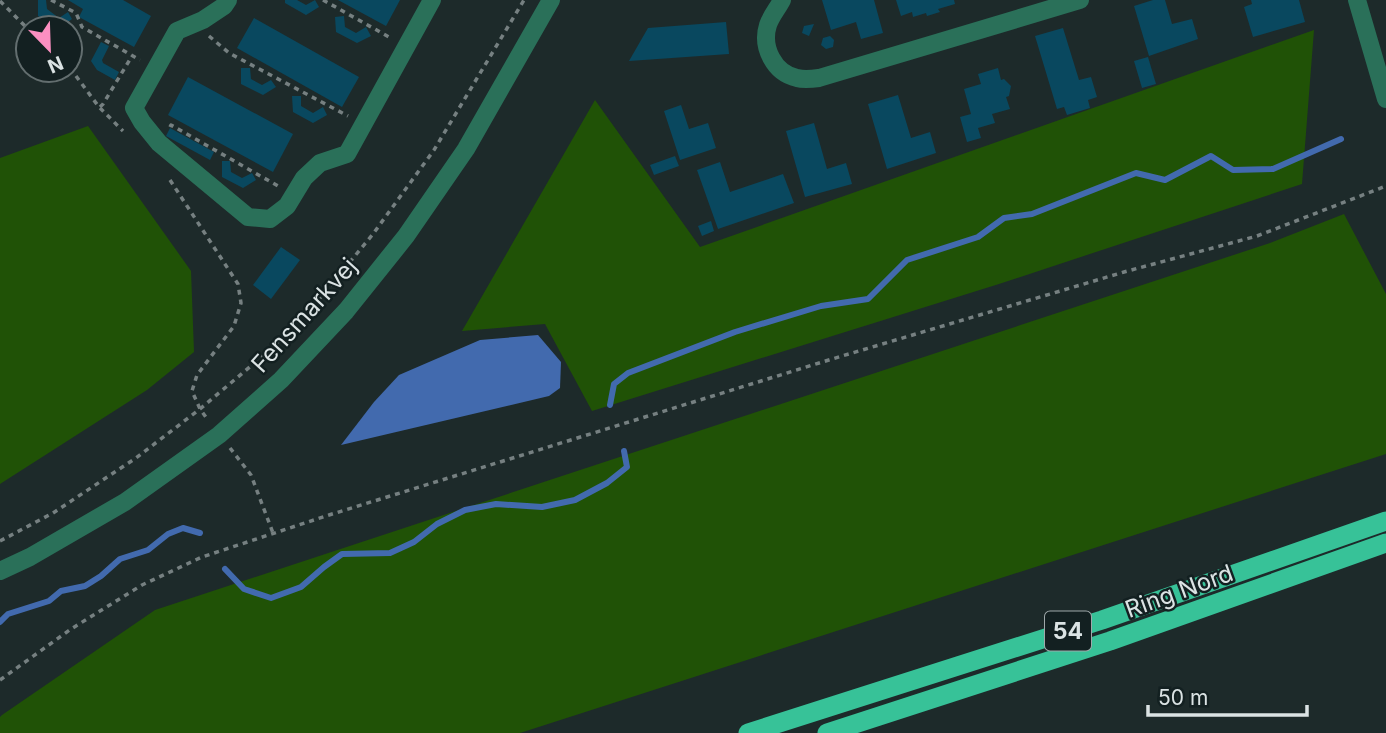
<svg xmlns="http://www.w3.org/2000/svg" width="1386" height="733" font-family="Inter,sans-serif">
	<style>
		.green { fill: #205206 }
		.water { fill: #426aae }
		.lines { fill: none; stroke-linecap: round; stroke-linejoin: round }
		.stream { stroke: #426aae; stroke-width: 6 }
		.building { fill: #09485f }
		.path { stroke: #768081; stroke-width: 3.5; stroke-dasharray: 5 5; stroke-linecap: butt }
		.minor { stroke: #2a7059; stroke-width: 18 }
		.tertiary { stroke: #2a7059; stroke-width: 18 }
		.trunk { stroke: #37c298; stroke-width: 19 }
		.labels { text-anchor: middle; dominant-baseline: central; stroke-width: 5; stroke-linejoin: round; paint-order: stroke }
		.shield { fill: #132021; stroke: #9fa8aa; stroke-width: 2 }
		.shield-label { font-size: 23px; font-weight: bold; fill: #dbe3e4 }
		.street-label { font-size: 24px; fill: #dbe3e4; stroke: #132021 }
	</style>
	<rect width="100%" height="100%" fill="#1d2a2a"/>
	<!-- green -->
	<g class="green">
		<polygon points="1314,30 1302,184 999,284 592,411 545,324 462,331 595,100 700,247"/>
		<polygon points="88,126 191,271 194,352 147,390 0,484 0,158"/>
		<polygon points="1344,214 1386,294 1386,454 520,733 0,733 0,717 2,715 155,610 1270,243"/>
	</g>
	<!-- water -->
	<polygon class="water" points="538,335 561,362 560,388 549,396 341,445 374,402 399,375 480,340"/>
	<g class="lines">
		<!-- stream -->
		<g class="stream">
			<polyline points="610,405 614,384 628,373 735,332 821,306 868,299 907,260 978,237 1004,218 1032,214 1136,173 1165,180 1211,156 1233,170 1273,169 1341,139"/>
			<polyline points="225,569 244,589 271,598 301,587 324,567 342,554 390,553 414,542 437,524 465,510 496,504 542,507 575,500 607,483 627,467 624,451"/>
			<polyline points="0,622 8,614 49,601 61,591 85,586 101,576 120,559 148,550 168,534 183,528 200,533"/>
		</g>
	</g>
	<!-- building -->
	<g class="building">
		<polygon points="38,0 46,0 47,9 59,18 68,12 72,19 60,28 38,16"/>
		<polygon points="68,0 123,0 151,16 134,47 79,17 83,9"/>
		<polygon points="285,0 297,0 306,5 315,0 319,7 306,15 285,3"/>
		<polygon points="338,0 400,0 386,26"/>
		<polygon points="822,0 874,0 883,33 861,39 856,22 831,30"/>
		<polygon points="896,0 954,0 955,4 938,9 940,12 927,16 926,13 913,17 912,12 901,16"/>
		<polygon points="1153,0 1165,0 1172,24 1192,19 1198,39 1149,56 1134,6"/>
		<polygon points="1251,0 1299,0 1305,22 1253,37 1244,7 1252,4"/>
		<polygon points="344,16 345,27 356,33 366,27 371,36 357,43 336,32 335,17"/>
		<polygon points="254,18 359,77 342,107 237,48"/>
		<polygon points="726,22 729,54 629,61 648,28"/>
		<polygon points="814,24 809,36 802,33 804,26"/>
		<polygon points="1063,28 1079,80 1091,77 1097,97 1088,100 1090,108 1067,115 1064,107 1057,109 1035,36"/>
		<polygon points="830,36 834,40 833,47 826,49 821,45 823,38"/>
		<polygon points="101,42 109,46 102,60 103,63 119,72 115,80 97,70 91,61"/>
		<polygon points="1148,57 1156,84 1142,88 1134,61"/>
		<polygon points="241,68 250,68 251,79 262,85 271,80 276,87 263,95 241,84"/>
		<polygon points="998,68 1001,80 1004,79 1011,86 1009,96 1006,97 1010,109 992,114 995,123 978,128 981,138 967,142 960,117 971,114 964,89 981,84 978,74"/>
		<polygon points="188,77 293,134 273,172 168,115"/>
		<polygon points="898,95 911,138 930,132 936,153 887,169 868,104"/>
		<polygon points="292,96 301,96 301,106 313,113 323,107 327,115 313,123 293,112"/>
		<polygon points="681,105 689,129 708,123 716,148 680,160 664,111"/>
		<polygon points="814,123 827,169 846,163 852,184 805,197 786,131"/>
		<polygon points="170,128 214,152 210,160 166,136"/>
		<polygon points="675,156 679,166 654,175 650,165"/>
		<polygon points="222,161 230,161 231,172 242,178 252,173 256,180 243,188 222,177"/>
		<polygon points="720,162 730,192 783,174 794,203 718,229 697,170"/>
		<polygon points="711,221 714,231 702,236 698,226"/>
		<polygon points="281,247 300,260 271,299 253,285"/>
	</g>
	<g class="lines">
		<!-- path -->
		<g class="path">
			<polyline points="51,0 76,13 82,27 140,60"/>
			<polyline points="323,0 389,37"/>
			<polyline points="0,1 28,29"/>
			<polyline points="209,36 229,53 348,116"/>
			<polyline points="70,68 99,107 123,131"/>
			<polyline points="100,107 103,104 132,56"/>
			<polyline points="170,127 171,125 278,186"/>
			<polyline points="170,180 238,284 241,303 234,326 197,375 192,391 200,409 208,420"/>
			<polyline points="230,448 251,475 273,533"/>
			<polyline points="0,541 53,513 136,458 200,409 271,349 321,297 373,234 434,150 524,0"/>
			<polyline points="0,680 71,629 142,585 202,557 329,515 832,359 1124,272 1257,236 1386,186"/>
		</g>
		<!-- minor -->
		<g class="minor">
			<polyline points="228,0 224,6 203,20 177,31 134,108 142,122 159,143 248,217 270,219 287,206 304,178 320,163 347,154 432,0"/>
			<path d="M782 0C778 8 771 16 768 25 761 47 774 73 797 78 804 80 812 79 819 78L1080 0"/>
			<polyline points="1357,0 1386,99"/>
		</g>
		<!-- tertiary -->
		<polyline class="tertiary" points="0,571 30,557 125,502 219,435 281,380 346,311 406,236 466,149 551,0"/>
		<!-- trunk -->
		<g class="trunk">
			<polyline points="748,733 1102,620 1386,521"/>
			<polyline points="827,733 1110,641 1386,543"/>
		</g>
	</g>
	<g class="labels">
		<!-- shield labels -->
		<rect class="shield" x="1045" y="611.5" width="46" height="39" rx="5"/>
		<g class="shield-label">
			<text x="1068" y="631">54</text>
		</g>
		<!-- street labels -->
		<g class="street-label">
			<text transform="translate(304 315) rotate(-48)">Fensmarkvej</text>
			<text transform="translate(1179 591) rotate(-20)">Ring Nord</text>
		</g>
	</g>
	<!-- north arrow -->
	<g transform="translate(49 49) rotate(157)"><circle r="33" fill="#132021" stroke="#636e6f" stroke-width="2"/>
	<path d="M0-5L12 26L0 18L-12 26Z" fill="#fc8fc1"/>
	<text y="-10" font-size="19" font-weight="bold" text-anchor="middle" fill="#dbe3e4">N</text>
	</g>
	<!-- scale -->
	<path d="M1148 705v10h159v-10" fill="none" stroke="#dbe3e4" stroke-width="3.5"/>
	<text x="1158" y="705" font-size="21" fill="#dbe3e4" stroke="#132021" stroke-width="5" paint-order="stroke">50 m</text>
</svg>
